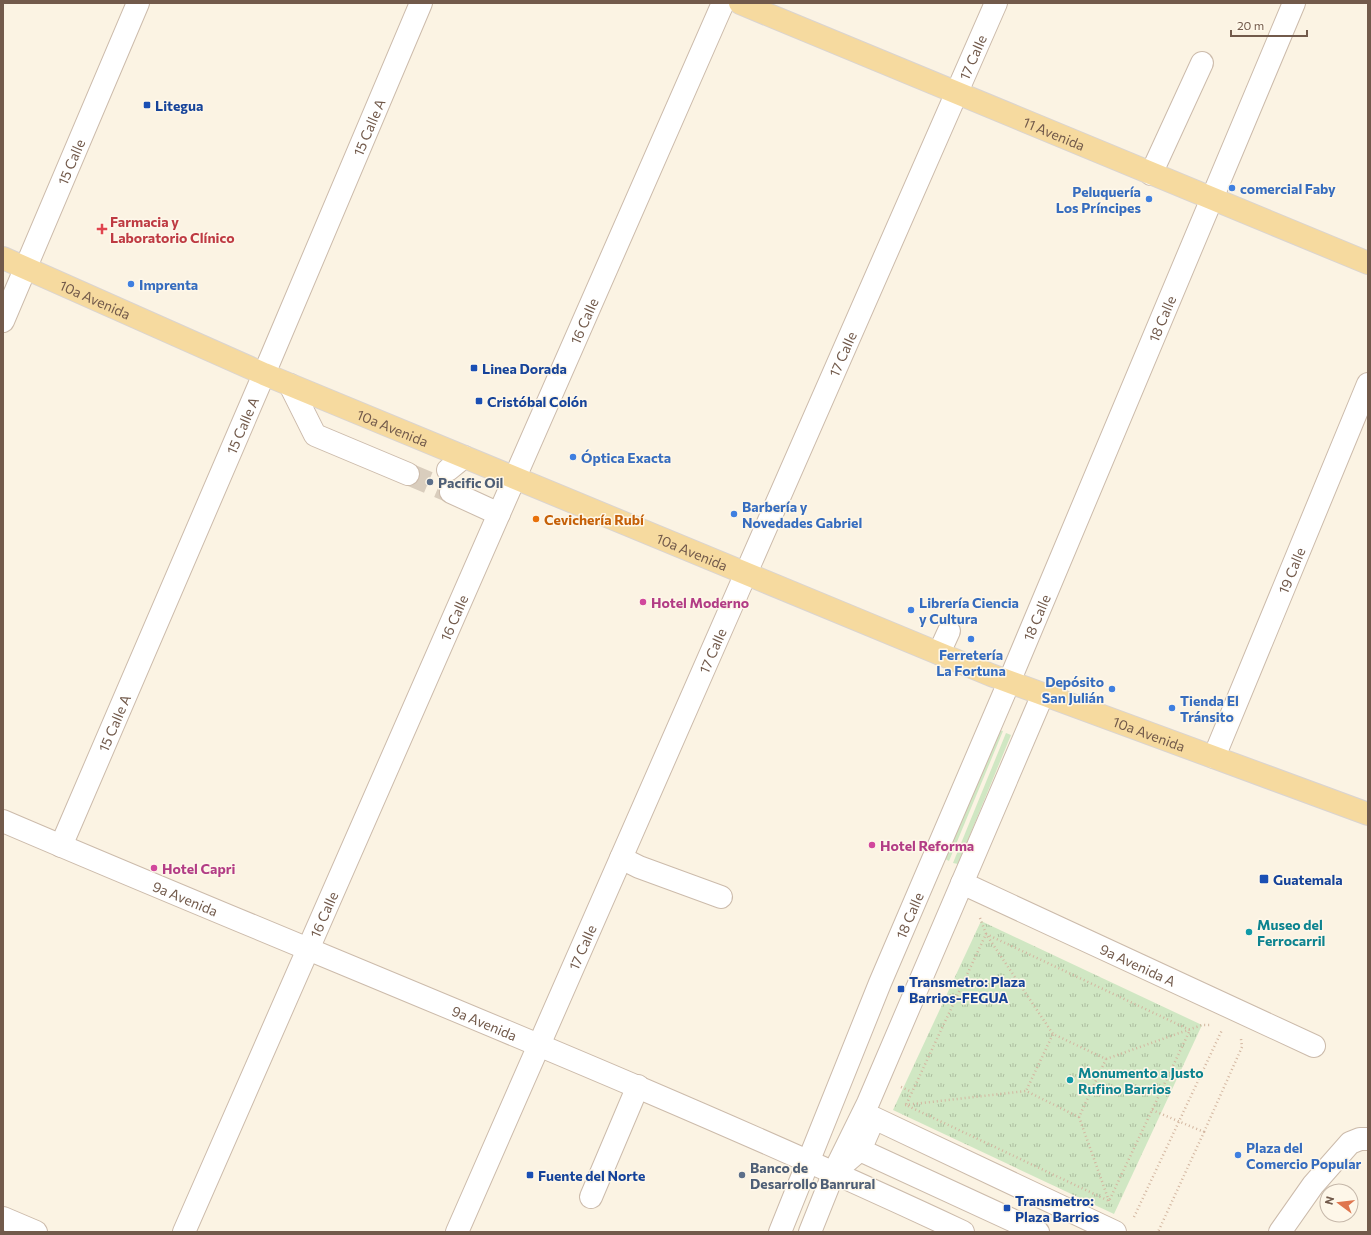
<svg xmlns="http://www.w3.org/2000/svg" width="1371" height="1235" font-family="Commissioner,sans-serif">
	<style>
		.grass { fill: #d0e7c3 }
		.park { fill: url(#park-tufts) }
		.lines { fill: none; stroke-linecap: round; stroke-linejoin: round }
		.minor-tunnel { stroke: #d9cdbd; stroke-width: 22; stroke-dasharray: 22 11; stroke-linecap: butt }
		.minor-casing { stroke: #ccbbab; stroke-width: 24 }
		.major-casing { stroke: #dad4d0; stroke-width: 24 }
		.path { stroke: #d3b6a0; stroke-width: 2.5; stroke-dasharray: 1 3; stroke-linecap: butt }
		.minor { stroke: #fff; stroke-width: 22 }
		.major { stroke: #f6da9f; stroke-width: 22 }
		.transit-dot { fill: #1a4fb4; stroke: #fef7e9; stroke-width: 1.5 }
		.shop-dot { fill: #3f7fe0; stroke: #fef7e9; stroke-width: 1.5 }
		.health-dot { fill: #e0444e; stroke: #fef7e9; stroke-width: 1.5 }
		.service-dot { fill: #5c6f8a; stroke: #fef7e9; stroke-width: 1.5 }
		.food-dot { fill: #e8710a; stroke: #fef7e9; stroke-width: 1.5 }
		.hotel-dot { fill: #d1479c; stroke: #fef7e9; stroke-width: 1.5 }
		.culture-dot { fill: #0f9aa8; stroke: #fef7e9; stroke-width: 1.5 }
		.labels { text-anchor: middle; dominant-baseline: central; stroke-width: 3; stroke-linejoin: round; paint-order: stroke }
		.street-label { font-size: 14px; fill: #725a4b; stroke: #fef7e9 }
		.transit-label { font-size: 14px; font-weight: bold; fill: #164399; stroke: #fef7e9; text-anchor: start }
		.shop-label { font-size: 14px; font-weight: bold; fill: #366cbe; stroke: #fef7e9; text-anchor: start }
		.health-label { font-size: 14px; font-weight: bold; fill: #be3a42; stroke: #fef7e9; text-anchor: start }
		.service-label { font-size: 14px; font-weight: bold; fill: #4e5e75; stroke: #fef7e9; text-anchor: start }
		.food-label { font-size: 14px; font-weight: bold; fill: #c56008; stroke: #fef7e9; text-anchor: start }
		.hotel-label { font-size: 14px; font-weight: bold; fill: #b23c85; stroke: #fef7e9; text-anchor: start }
		.culture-label { font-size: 14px; font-weight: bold; fill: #0d838f; stroke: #fef7e9; text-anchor: start }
	</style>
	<defs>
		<pattern id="park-tufts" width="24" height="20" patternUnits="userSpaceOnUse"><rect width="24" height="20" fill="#d0e7c3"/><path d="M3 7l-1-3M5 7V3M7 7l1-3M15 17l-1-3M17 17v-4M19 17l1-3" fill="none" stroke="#adbea0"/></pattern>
	</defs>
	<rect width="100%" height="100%" fill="#fbf3e3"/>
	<!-- grass -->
	<g class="grass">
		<polygon points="998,730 1003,731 949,861 945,859"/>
		<polygon points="1006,733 1011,735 958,864 953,863"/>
	</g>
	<!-- park -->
	<polygon class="park" points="981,921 1202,1025 1114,1214 893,1110"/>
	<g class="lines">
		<!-- minor-tunnel -->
		<polyline class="minor-tunnel" points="408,474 451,492"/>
		<defs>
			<g id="minor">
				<polyline points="1151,174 1202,63"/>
				<path id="s1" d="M3 321 138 3"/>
				<polyline points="290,385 315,435 408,474"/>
				<polyline points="448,470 464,457"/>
				<polyline points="451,492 499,514"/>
				<polyline points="939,653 949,631"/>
				<path id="s2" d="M1214 757 1368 384"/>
				<path id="s3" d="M3 821C323 958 647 1084 963 1232"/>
				<path id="s4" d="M61 846 264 374 421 3"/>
				<polyline points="621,858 639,867 721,897"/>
				<path id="s5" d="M962 883 1314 1046"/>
				<polyline points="864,1141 874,1118 1115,1232"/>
				<polyline points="846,1162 860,1150 1038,1232"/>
				<polyline points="591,1197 638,1086"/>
				<polyline points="3,1218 36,1232"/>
				<path id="s6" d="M184 1232 723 3"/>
				<path id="s7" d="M457 1232 996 3"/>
				<path id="s8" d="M780 1232 880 983 1009 682 1294 3"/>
				<polyline points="810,1232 834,1172 868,1103 1043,694"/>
				<polyline points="1280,1232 1313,1185 1350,1143 1360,1139 1368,1139"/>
			</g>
			<g id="major">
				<path id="s9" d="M740 3 1368 263"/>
				<path id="s10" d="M3 258 264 374 991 675 1368 814"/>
			</g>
		</defs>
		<!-- minor casing -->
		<use href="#minor" class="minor-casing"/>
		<!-- major casing -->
		<use href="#major" class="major-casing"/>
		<!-- path -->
		<g class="path">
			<polyline points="980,918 986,934 1053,1034"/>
			<polygon points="986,934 1190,1030 1109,1201 906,1105"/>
			<polyline points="1106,1059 1202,1025 1210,1025"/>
			<polyline points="901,1087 912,1092"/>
			<polyline points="905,1105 1026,1091 1079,1117 1106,1059 1053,1034 1026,1091"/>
			<polyline points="1152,1110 1204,1132 1158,1232"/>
			<polyline points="1079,1117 1109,1201"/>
			<polyline points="1204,1132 1242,1047 1241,1039"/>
			<polyline points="1134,1217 1222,1030"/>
		</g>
		<!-- minor -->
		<use href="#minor" class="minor"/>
		<!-- major -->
		<use href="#major" class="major"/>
	</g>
	<!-- markers -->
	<g class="transit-dot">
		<rect x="143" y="101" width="8" height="8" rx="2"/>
		<rect x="470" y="364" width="8" height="8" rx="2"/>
		<rect x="475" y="397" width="8" height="8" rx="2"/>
		<rect x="1259" y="874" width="10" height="10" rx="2"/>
		<rect x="897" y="985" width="8" height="8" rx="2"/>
		<rect x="526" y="1171" width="8" height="8" rx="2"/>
		<rect x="1003" y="1204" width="8" height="8" rx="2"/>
	</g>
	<g class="shop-dot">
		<circle cx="1232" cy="188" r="4"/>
		<circle cx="1149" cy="199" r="4"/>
		<circle cx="131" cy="284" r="4"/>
		<circle cx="573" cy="457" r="4"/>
		<circle cx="734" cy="514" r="4"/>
		<circle cx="911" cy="610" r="4"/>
		<circle cx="971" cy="639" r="4"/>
		<circle cx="1112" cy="689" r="4"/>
		<circle cx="1172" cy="708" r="4"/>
		<circle cx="1238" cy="1155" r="4"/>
	</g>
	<path class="health-dot" d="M100 223h4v4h4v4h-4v4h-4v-4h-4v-4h4z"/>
	<g class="service-dot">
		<circle cx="430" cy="482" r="4"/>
		<circle cx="742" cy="1175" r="4"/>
	</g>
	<circle class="food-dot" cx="536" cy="519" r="4"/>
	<g class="hotel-dot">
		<circle cx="643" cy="602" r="4"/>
		<circle cx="872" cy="845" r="4"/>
		<circle cx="154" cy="868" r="4"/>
	</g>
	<g class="culture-dot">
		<circle cx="1249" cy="932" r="4"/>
		<circle cx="1070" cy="1080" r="4"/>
	</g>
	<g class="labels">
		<!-- street labels -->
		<g class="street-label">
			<text stroke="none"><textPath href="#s7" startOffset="1283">17 Calle</textPath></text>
			<text stroke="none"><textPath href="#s4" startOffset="782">15 Calle A</textPath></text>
			<text stroke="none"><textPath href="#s9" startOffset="340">11 Avenida</textPath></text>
			<text stroke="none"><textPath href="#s1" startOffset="173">15 Calle</textPath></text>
			<text stroke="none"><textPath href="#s10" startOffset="101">10a Avenida</textPath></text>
			<text stroke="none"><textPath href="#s8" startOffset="990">18 Calle</textPath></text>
			<text stroke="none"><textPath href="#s6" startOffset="995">16 Calle</textPath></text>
			<text stroke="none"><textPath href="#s7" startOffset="959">17 Calle</textPath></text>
			<text stroke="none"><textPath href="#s4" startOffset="458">15 Calle A</textPath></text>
			<text stroke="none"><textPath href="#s10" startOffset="425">10a Avenida</textPath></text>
			<text stroke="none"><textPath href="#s10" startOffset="749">10a Avenida</textPath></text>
			<text stroke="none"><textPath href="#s2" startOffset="202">19 Calle</textPath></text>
			<text stroke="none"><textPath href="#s8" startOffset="666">18 Calle</textPath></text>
			<text stroke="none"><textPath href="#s6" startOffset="671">16 Calle</textPath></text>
			<text stroke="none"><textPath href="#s7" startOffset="635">17 Calle</textPath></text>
			<text stroke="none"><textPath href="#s4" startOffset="134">15 Calle A</textPath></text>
			<text stroke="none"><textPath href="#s10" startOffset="1241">10a Avenida</textPath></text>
			<text stroke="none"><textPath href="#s3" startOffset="198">9a Avenida</textPath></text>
			<text stroke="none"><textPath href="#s6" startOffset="347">16 Calle</textPath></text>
			<text stroke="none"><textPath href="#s8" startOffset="342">18 Calle</textPath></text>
			<text stroke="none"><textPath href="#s7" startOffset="311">17 Calle</textPath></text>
			<text stroke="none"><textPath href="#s5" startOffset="194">9a Avenida A</textPath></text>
			<text stroke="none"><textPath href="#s3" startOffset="522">9a Avenida</textPath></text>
		</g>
		<!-- transit labels -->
		<g class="transit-label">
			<text x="155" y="105">Litegua</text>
			<text x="482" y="368">Linea Dorada</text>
			<text x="487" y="401">Cristóbal Colón</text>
			<text x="1273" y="879">Guatemala</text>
			<text x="909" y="981">Transmetro: Plaza<tspan x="909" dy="16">Barrios-FEGUA</tspan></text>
			<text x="538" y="1175">Fuente del Norte</text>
			<text x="1015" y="1200">Transmetro:<tspan x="1015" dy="16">Plaza Barrios</tspan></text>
		</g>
		<!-- shop labels -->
		<g class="shop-label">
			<text x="1240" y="188">comercial Faby</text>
			<text x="1141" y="191" text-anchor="end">Peluquería<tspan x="1141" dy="16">Los Príncipes</tspan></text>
			<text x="139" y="284">Imprenta</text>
			<text x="581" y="457">Óptica Exacta</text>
			<text x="742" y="506">Barbería y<tspan x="742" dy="16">Novedades Gabriel</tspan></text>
			<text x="919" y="602">Librería Ciencia<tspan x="919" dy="16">y Cultura</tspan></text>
			<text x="971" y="654" text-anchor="middle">Ferretería<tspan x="971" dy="16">La Fortuna</tspan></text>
			<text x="1104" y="681" text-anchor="end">Depósito<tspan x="1104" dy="16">San Julián</tspan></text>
			<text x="1180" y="700">Tienda El<tspan x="1180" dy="16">Tránsito</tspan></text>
			<text x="1246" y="1147">Plaza del<tspan x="1246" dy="16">Comercio Popular</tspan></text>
		</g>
		<!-- health labels -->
		<g class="health-label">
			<text x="110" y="221">Farmacia y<tspan x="110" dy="16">Laboratorio Clínico</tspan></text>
		</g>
		<!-- service labels -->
		<g class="service-label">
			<text x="438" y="482">Pacific Oil</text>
			<text x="750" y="1167">Banco de<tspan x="750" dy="16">Desarrollo Banrural</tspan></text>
		</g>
		<!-- food labels -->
		<g class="food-label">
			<text x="544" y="519">Cevichería Rubí</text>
		</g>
		<!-- hotel labels -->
		<g class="hotel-label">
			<text x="651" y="602">Hotel Moderno</text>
			<text x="880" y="845">Hotel Reforma</text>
			<text x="162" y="868">Hotel Capri</text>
		</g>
		<!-- culture labels -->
		<g class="culture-label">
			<text x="1257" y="924">Museo del<tspan x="1257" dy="16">Ferrocarril</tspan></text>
			<text x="1078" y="1072">Monumento a Justo<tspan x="1078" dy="16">Rufino Barrios</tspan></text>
		</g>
	</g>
	<!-- border -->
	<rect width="1371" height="1235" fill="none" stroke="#725a4b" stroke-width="8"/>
	<!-- north arrow -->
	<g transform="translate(1339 1203) rotate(285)"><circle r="19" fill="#fef7e9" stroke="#c6b8aa"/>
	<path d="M0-3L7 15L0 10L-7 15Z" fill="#df754e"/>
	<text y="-6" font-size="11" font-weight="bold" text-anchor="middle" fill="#725a4b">N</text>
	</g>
	<!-- scale -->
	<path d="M1231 30v6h76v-6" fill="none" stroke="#725a4b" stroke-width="2"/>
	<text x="1237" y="30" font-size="12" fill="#725a4b" stroke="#fef7e9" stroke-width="3" paint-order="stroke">20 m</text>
</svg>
